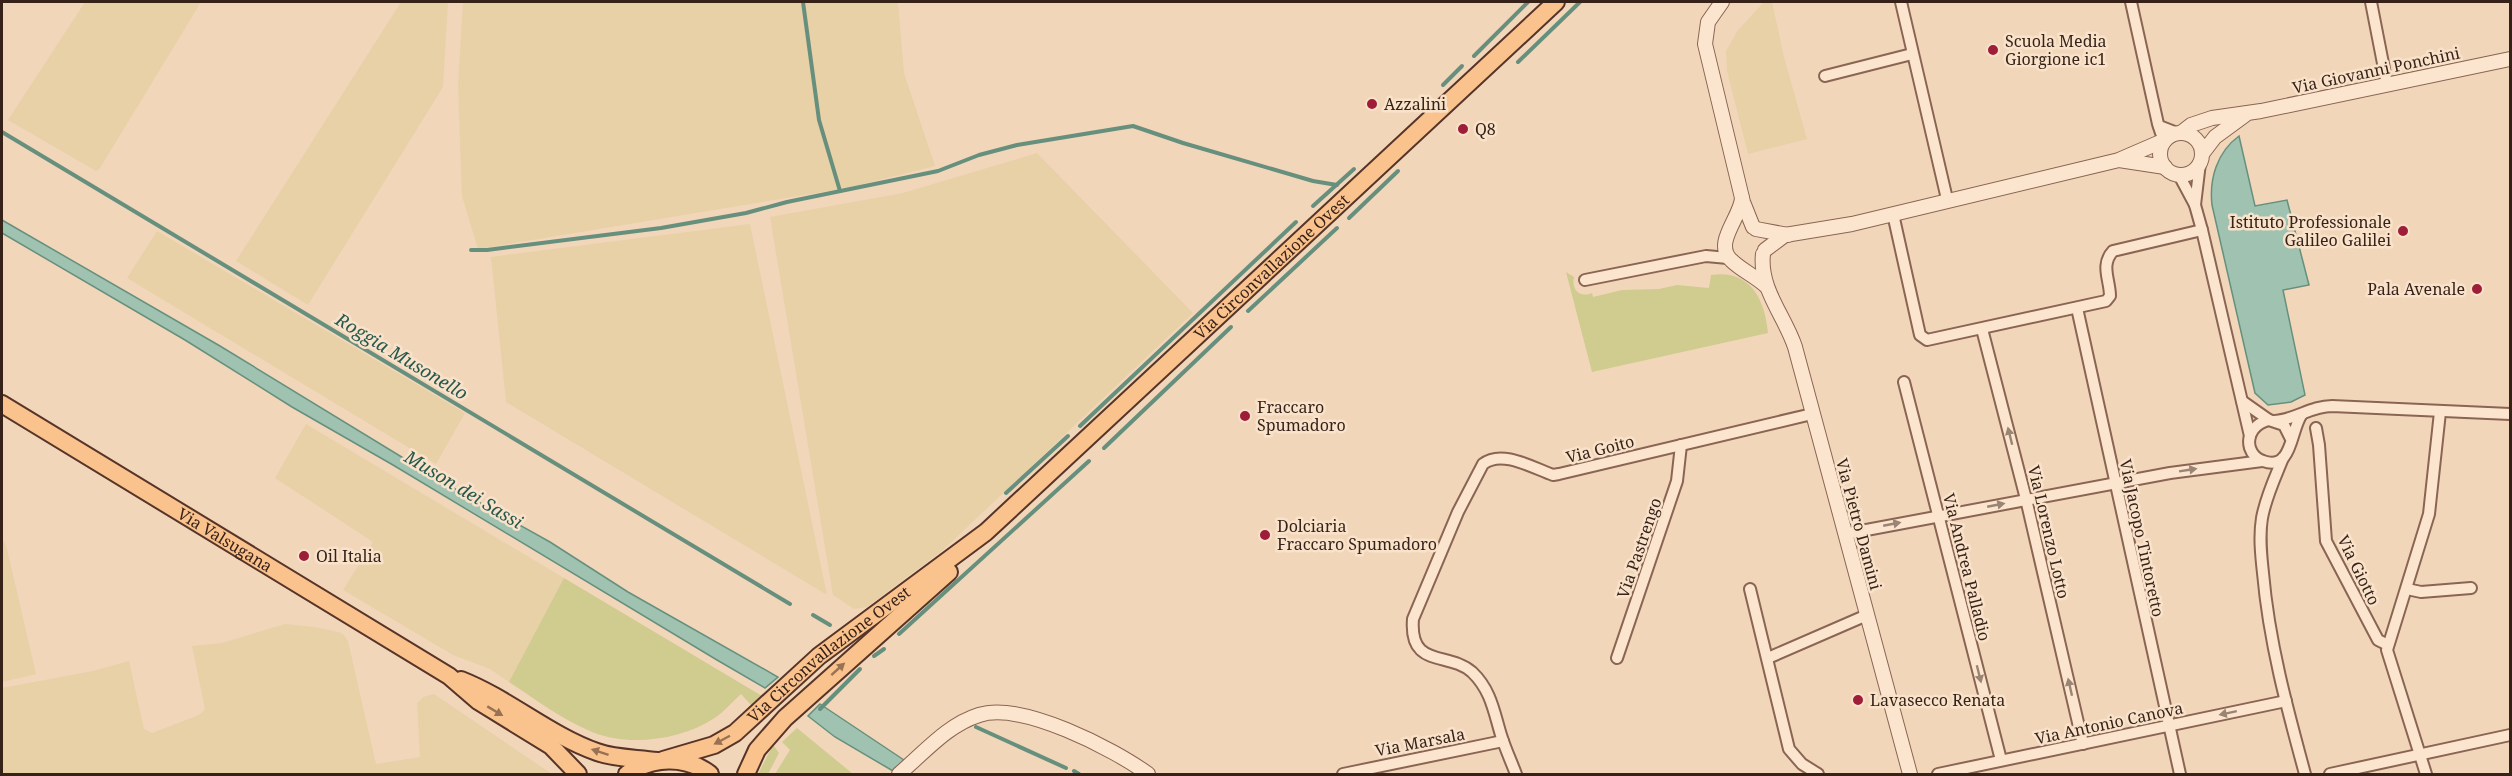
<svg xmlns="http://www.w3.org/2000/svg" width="2512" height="776" font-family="'Noto Serif',serif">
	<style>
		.farmland { fill: #e8d0a7 }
		.green { fill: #d0cb8e }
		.water { fill: #9fc2b1; stroke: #66907d; stroke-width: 1.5 }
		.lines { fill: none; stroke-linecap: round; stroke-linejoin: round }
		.stream { stroke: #66907d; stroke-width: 4 }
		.minor-casing { stroke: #8a6553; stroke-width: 14 }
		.tertiary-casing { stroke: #8a6553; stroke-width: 16 }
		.primary-casing { stroke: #573428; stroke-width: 20 }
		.minor { stroke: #fce5ce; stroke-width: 10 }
		.tertiary { stroke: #fce5ce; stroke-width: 14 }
		.primary { stroke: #fac28d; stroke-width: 16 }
		.oneway { fill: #9a8474 }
		.oneway2 { fill: #987253 }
		.poi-dot { fill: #9e1d38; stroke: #f9e2ca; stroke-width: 2 }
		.labels { text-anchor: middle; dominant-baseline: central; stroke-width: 5; stroke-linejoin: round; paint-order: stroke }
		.poi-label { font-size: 16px; fill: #372219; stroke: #f9e2ca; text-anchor: start }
		.street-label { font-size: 16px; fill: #372219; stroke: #f9e2ca }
		.water-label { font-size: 18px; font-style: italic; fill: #27594c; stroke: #f9e2ca }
	</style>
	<rect width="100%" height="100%" fill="#f2d6ba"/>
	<!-- farmland -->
	<g class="farmland">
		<polygon points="85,2 201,2 100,168 96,171 8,120"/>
		<polygon points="401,2 448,2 443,87 308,305 236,261"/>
		<polygon points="463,2 898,2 904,73 935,166 847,188 478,249 462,196 458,85"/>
		<polygon points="1764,2 1772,2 1784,57 1807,139 1748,154 1727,71 1726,51 1738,30"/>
		<polygon points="1037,153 1193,313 943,550 867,607 854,609 833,595 770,217 903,193"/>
		<polygon points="750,224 827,595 506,402 491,257"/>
		<polygon points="157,231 465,413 436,464 127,278"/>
		<polygon points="306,424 564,578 509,682 490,669 453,655 343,590 373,542 275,478"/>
		<polygon points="2,537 7,549 36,674 2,682"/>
		<polygon points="285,624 315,627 342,633 348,641 376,764 420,757 417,703 423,697 434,694 552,774 2,774 2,688 93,671 129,661 144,729 152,733 199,715 205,709 192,646 222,643"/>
	</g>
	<!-- green -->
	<g class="green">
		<path d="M1566 272 1574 277C1571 290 1580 298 1592 293L1593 297 1622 290 1659 289 1677 285 1709 288 1711 275C1750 269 1765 299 1768 333L1592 372Z"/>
		<path d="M564 578 762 696 752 706 741 694C732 702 723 713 713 719 680 740 629 747 592 732 563 720 535 699 509 682Z"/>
		<polygon points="797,728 853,774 775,774 790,750 782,742"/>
		<polygon points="773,745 779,753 768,774 758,774"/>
	</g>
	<!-- water -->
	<g class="water">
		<path d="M2239 136 2255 206 2287 200 2309 285 2283 290 2305 395 2291 402 2268 405 2255 393 2212 205C2209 179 2217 152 2239 136Z"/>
		<polygon points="2,220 220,346 441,481 550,542 628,592 778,677 765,688 717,660 393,465 292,407 185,340 2,233"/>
		<polygon points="820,704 904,760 893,771 835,737 808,716"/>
	</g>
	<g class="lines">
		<!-- stream -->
		<g class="stream">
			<polyline points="803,2 819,120 840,191"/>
			<polyline points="1474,56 1528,2"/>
			<polyline points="1518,62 1580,2"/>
			<polyline points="1443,85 1462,66"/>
			<polyline points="2,132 790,604"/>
			<polyline points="1313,206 1354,169"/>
			<polyline points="1349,218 1398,171"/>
			<polyline points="471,250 487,250 661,228 746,213 787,202 938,171 979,155 1017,145 1133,126 1183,143 1313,181 1337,185"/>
			<polyline points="1248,311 1337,228"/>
			<polyline points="1080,426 1296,222"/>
			<polyline points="1104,448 1231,327"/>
			<polyline points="1006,493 1068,436"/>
			<polyline points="813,615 830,625"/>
			<polyline points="899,634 1089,461"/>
			<polyline points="874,656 884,649"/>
			<polyline points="820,709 860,669"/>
			<polyline points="976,727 1066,768"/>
			<polyline points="1074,771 1079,774"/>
		</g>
		<defs>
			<g id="minor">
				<polyline points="1901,2 1947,199"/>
				<polyline points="2131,2 2158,124 2161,133 2166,139"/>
				<polyline points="2371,2 2387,84"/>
				<polyline points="1825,76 1912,54"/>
				<polyline points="2159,126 2177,133"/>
				<polyline points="2179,175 2195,205 2202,230 2250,436"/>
				<polyline points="2195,205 2200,163"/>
				<path d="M1893 214 1920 335 1927 340 2106 301 2110 296C2110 280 2100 265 2113 251L2202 230"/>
				<polyline points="1585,280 1706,256 1728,258"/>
				<polyline points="2077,308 2180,774"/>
				<polyline points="1982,329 2026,499 2083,744"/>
				<polyline points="1904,382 2001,760"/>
				<polyline points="2242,401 2269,420"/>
				<path d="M2274 421C2295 420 2311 406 2332 406L2510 414"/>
				<polyline points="2316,428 2319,445 2326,541 2378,640 2388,645"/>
				<path d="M2291 439 2284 425 2269 420C2256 423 2246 434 2250 448 2252 454 2257 459 2263 461 2293 472 2290 430 2302 414"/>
				<path d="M2283 458C2275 478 2266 496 2262 518 2259 536 2261 555 2263 573 2269 642 2287 708 2305 774"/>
				<polyline points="1845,534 2170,473 2262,461"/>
				<polyline points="1750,589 1789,749 1802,764 1818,774"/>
				<polyline points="2407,589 2421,592 2471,588"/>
				<polyline points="1617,658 1677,481 1681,445"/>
				<polyline points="1768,658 1867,615"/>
				<polyline points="1343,774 1503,741"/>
				<path d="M1516 774C1511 761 1505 748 1501 735 1494 712 1491 690 1472 672 1448 651 1409 669 1413 619L1458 512 1483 464C1502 449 1533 468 1553 475L1559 474 1812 414"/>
				<polyline points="1938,774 2286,701"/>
				<polyline points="2330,774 2510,735"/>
				<polyline points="2426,774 2387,650 2429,514 2440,412"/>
			</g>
			<g id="tertiary">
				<polyline points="1722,2 1708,22 1705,44 1743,202 1753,227"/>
				<polyline points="2182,132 2191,125 2212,118 2261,111 2510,59"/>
				<circle cx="2181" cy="154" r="21"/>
				<polyline points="2202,154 2215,137 2245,115"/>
				<polyline points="2121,159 2165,140"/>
				<path d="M1742 198C1741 217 1713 243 1731 260 1741 270 1755 276 1766 286"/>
				<polyline points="1756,229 1788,235"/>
				<polyline points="1765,250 1785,235 1852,224 2119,160 2165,167"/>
				<path d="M1763 254C1759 289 1785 316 1795 347L1910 774"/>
				<path d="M899 774C924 753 947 725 979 715 1021 701 1114 749 1148 774"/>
			</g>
			<g id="primary">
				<path id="s1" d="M2 404 449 676 478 701 551 746 578 774"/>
				<path d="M461 680C509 699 549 735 597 752 616 759 638 758 657 761"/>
				<path id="s2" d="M663 760 714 745 735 733 819 656 986 532 1556 2"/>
				<path d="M627 774C652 757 685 755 710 774"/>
				<polyline points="746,774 757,750 785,718 949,572"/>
			</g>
		</defs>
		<!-- minor casing -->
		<use href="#minor" class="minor-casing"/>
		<!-- tertiary casing -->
		<use href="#tertiary" class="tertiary-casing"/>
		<!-- primary casing -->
		<use href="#primary" class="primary-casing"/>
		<!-- minor -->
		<use href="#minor" class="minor"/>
		<!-- tertiary -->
		<use href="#tertiary" class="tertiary"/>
		<!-- primary -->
		<use href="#primary" class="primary"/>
	</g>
	<!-- one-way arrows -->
	<defs><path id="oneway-solid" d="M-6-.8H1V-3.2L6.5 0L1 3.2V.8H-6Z" transform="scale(1.5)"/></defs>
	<g class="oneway">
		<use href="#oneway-solid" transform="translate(2010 436) rotate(-104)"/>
		<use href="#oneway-solid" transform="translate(2188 470) rotate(-9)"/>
		<use href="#oneway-solid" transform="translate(1996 505) rotate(-11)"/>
		<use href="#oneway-solid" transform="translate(1892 524) rotate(-11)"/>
		<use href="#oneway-solid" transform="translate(1979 674) rotate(76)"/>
		<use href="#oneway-solid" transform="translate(2070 687) rotate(-103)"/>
		<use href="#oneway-solid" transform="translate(2228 713) rotate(168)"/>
	</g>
	<g class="oneway2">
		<use href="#oneway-solid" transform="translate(838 669) rotate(-42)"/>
		<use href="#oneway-solid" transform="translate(495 711) rotate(31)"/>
		<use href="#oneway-solid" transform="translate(722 740) rotate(152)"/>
		<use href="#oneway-solid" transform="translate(600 752) rotate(-162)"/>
	</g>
	<!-- markers -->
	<g class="poi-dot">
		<circle cx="1993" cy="50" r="6"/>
		<circle cx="1372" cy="104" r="6"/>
		<circle cx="1463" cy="129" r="6"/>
		<circle cx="2403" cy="231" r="6"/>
		<circle cx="2477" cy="289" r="6"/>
		<circle cx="1245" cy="416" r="6"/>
		<circle cx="1265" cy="535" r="6"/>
		<circle cx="304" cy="556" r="6"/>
		<circle cx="1858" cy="700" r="6"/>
	</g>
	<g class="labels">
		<!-- poi labels -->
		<g class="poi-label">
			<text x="2005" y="41">Scuola Media<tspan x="2005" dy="18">Giorgione ic1</tspan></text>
			<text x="1384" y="104">Azzalini</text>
			<text x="1475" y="129">Q8</text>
			<text x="2391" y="222" text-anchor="end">Istituto Professionale<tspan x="2391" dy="18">Galileo Galilei</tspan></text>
			<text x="2465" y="289" text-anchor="end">Pala Avenale</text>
			<text x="1257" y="407">Fraccaro<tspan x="1257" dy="18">Spumadoro</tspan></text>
			<text x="1277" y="526">Dolciaria<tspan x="1277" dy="18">Fraccaro Spumadoro</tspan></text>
			<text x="316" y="556">Oil Italia</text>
			<text x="1870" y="700">Lavasecco Renata</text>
		</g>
		<!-- street labels -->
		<g class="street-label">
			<text transform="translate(2376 70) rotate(-12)">Via Giovanni Ponchini</text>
			<text stroke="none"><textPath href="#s2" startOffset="789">Via Circonvallazione Ovest</textPath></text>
			<text transform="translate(1600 449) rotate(-14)">Via Goito</text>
			<text transform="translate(1859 524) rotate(75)">Via Pietro Damini</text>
			<text transform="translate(2049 532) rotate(77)">Via Lorenzo Lotto</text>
			<text transform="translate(2142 538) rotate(78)">Via Jacopo Tintoretto</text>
			<text stroke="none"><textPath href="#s1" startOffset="261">Via Valsugana</textPath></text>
			<text transform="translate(1639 548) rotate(-71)">Via Pastrengo</text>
			<text transform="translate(1967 567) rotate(76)">Via Andrea Palladio</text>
			<text transform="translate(2359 570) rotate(64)">Via Giotto</text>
			<text stroke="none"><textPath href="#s2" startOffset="200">Via Circonvallazione Ovest</textPath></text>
			<text transform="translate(2109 723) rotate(-12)">Via Antonio Canova</text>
			<text transform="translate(1420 742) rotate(-11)">Via Marsala</text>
		</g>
		<!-- water labels -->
		<g class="water-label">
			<text transform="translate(402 356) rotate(31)">Roggia Musonello</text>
			<text transform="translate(464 489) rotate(31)">Muson dei Sassi</text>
		</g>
	</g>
	<!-- border -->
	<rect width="2512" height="776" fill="none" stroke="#372219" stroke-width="6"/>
</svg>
